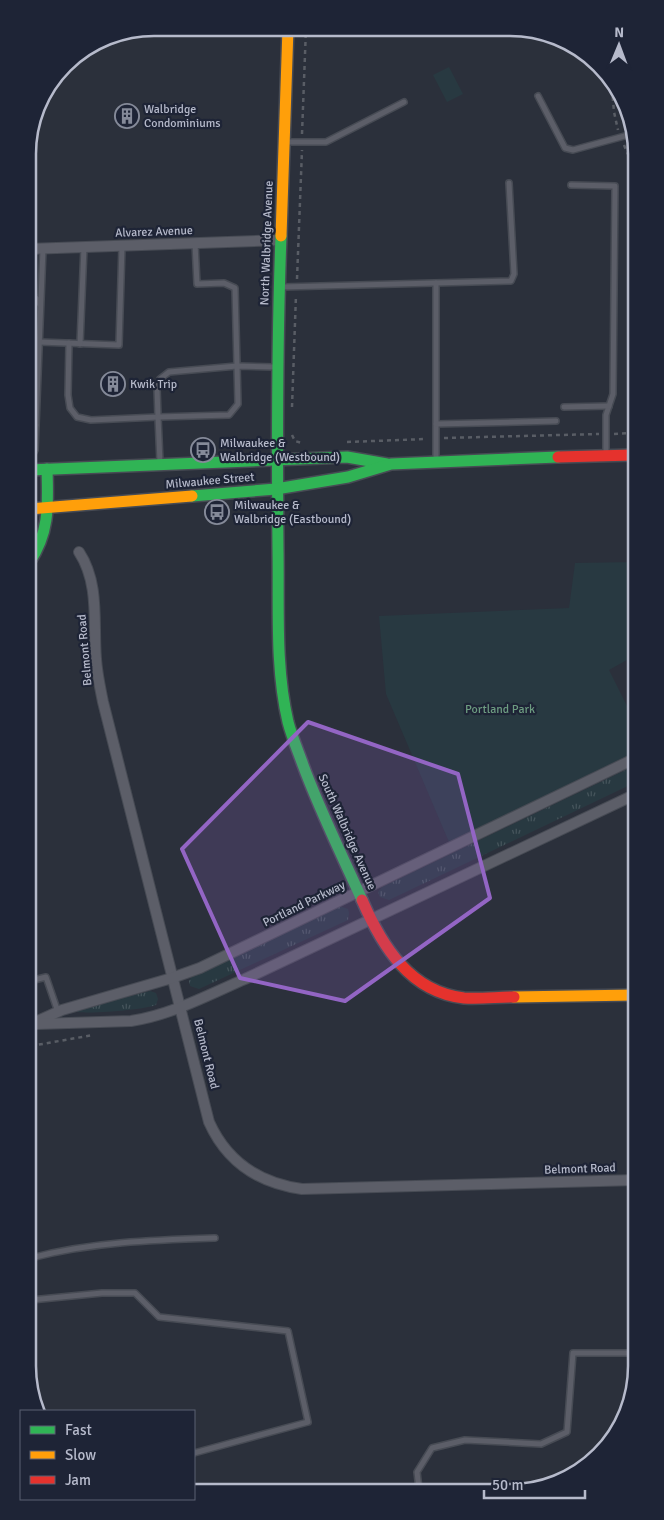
<svg xmlns="http://www.w3.org/2000/svg" width="664" height="1520" font-family="Signika,sans-serif">
	<style>
		.grass { fill: url(#grass-tufts) }
		.green { fill: #283941 }
		.lines { fill: none; stroke-linecap: round; stroke-linejoin: round }
		.lane-casing { stroke: #474b54; stroke-width: 8 }
		.street-casing { stroke: #474b54; stroke-width: 12 }
		.fast-casing { stroke: #474b54; stroke-width: 14 }
		.slow-casing { stroke: #474b54; stroke-width: 14 }
		.jam-casing { stroke: #474b54; stroke-width: 14 }
		.path { stroke: #595d65; stroke-width: 2.5; stroke-dasharray: 4 4; stroke-linecap: butt }
		.lane { stroke: #5c5e68; stroke-width: 5 }
		.street { stroke: #5c5e68; stroke-width: 10 }
		.fast { stroke: #30b455; stroke-width: 11 }
		.slow { stroke: #ff9f0a; stroke-width: 11 }
		.jam { stroke: #e5322d; stroke-width: 11 }
		.marked { fill: #9365c4; fill-opacity: 0.2; stroke: #9365c4; stroke-width: 4; stroke-linejoin: round }
		.labels { text-anchor: middle; dominant-baseline: central; stroke-width: 4.5; stroke-linejoin: round; paint-order: stroke }
		.poi-label { font-size: 12px; fill: #b6bacb; stroke: #1e2436; text-anchor: start }
		.street-label { font-size: 12px; fill: #b6bacb; stroke: #1e2436 }
		.park-label { font-size: 12px; fill: #6d9c81; stroke: #1e2436 }
		.rim { fill: none; stroke: #b6bacb; stroke-width: 2.5 }
	</style>
	<defs>
		<pattern id="grass-tufts" width="24" height="20" patternUnits="userSpaceOnUse" patternTransform="scale(1.25)"><rect width="24" height="20" fill="#283941"/><path d="M3 7l-1-3M5 7V3M7 7l1-3M15 17l-1-3M17 17v-4M19 17l1-3" fill="none" stroke="#45545b"/></pattern>
	</defs>
	<rect width="100%" height="100%" fill="#2b303b"/>
	<!-- grass -->
	<g class="grass">
		<polygon points="634,766 634,783 389,900 380,897 378,892 382,887"/>
		<polygon points="339,906 348,909 349,913 348,920 199,989 190,986 189,981 192,976"/>
		<path d="M150 991 156 993 158 999 156 1005C142 1010 85 1015 72 1011Z"/>
	</g>
	<!-- green -->
	<g class="green">
		<polygon points="449,67 463,94 447,102 433,75"/>
		<polygon points="634,562 634,656 609,670 634,720 634,753 449,842 386,694 379,616 569,608 575,563"/>
	</g>
	<g class="lines">
		<defs>
			<g id="lane">
				<polyline points="385,29 386,31"/>
				<polyline points="538,96 565,148 573,150 632,134"/>
				<polyline points="285,142 326,142 404,102"/>
				<polyline points="571,185 615,186 613,394 606,415 606,455"/>
				<polyline points="436,283 436,460"/>
				<polyline points="282,287 511,281 514,274 509,183"/>
				<polyline points="28,291 37,299 40,305"/>
				<polyline points="28,300 33,309 34,325"/>
				<polyline points="28,317 34,330 32,403 36,410"/>
				<polyline points="39,342 119,345 122,246"/>
				<polyline points="69,343 68,395 70,408 77,417 91,420 158,417 157,388 160,379 169,372 237,366 275,367"/>
				<polyline points="80,344 84,247"/>
				<polyline points="564,407 609,406"/>
				<polyline points="436,424 556,421"/>
				<polyline points="29,425 36,425"/>
				<polyline points="29,462 35,450 43,249"/>
				<polyline points="160,462 158,417 229,415 238,404 235,288 224,283 197,284 195,243"/>
				<polyline points="30,981 46,977 58,1012"/>
				<path d="M31 1258C91 1242 154 1240 215 1238"/>
				<polyline points="31,1300 102,1293 135,1293 159,1317 288,1331 308,1422 194,1453"/>
				<polyline points="419,1489 417,1472 432,1448 465,1440 541,1444 567,1432 573,1353 636,1353"/>
			</g>
			<g id="street">
				<polyline points="28,249 281,240"/>
				<path d="M79 552C100 584 93 623 96 659 97 674 100 687 103 702L209 1122C227 1162 258 1183 302 1189L636 1180"/>
				<polyline points="31,1024 62,1010 172,978 200,968 634,759"/>
				<path d="M37 1024 131 1021C171 1015 208 995 245 979L634 795"/>
			</g>
			<g id="fast">
				<path d="M281 236C277 341 277 445 278 549 279 606 275 667 288 722 292 737 298 751 303 765 320 811 342 855 362 900"/>
				<polyline points="29,470 347,457 387,464"/>
				<polyline points="192,496 276,489 348,477 391,464 558,457"/>
				<path d="M29 563C50 532 48 505 47 469"/>
			</g>
			<g id="slow">
				<polyline points="281,236 288,28"/>
				<polyline points="29,509 192,496"/>
				<polyline points="514,997 635,995"/>
			</g>
			<g id="jam">
				<polyline points="558,457 633,455"/>
				<path d="M362 900C382 946 410 992 464 998 480 999 498 997 514 997"/>
				<polyline points="32,1392 34,1402"/>
			</g>
		</defs>
		<!-- lane casing -->
		<use href="#lane" class="lane-casing"/>
		<!-- street casing -->
		<use href="#street" class="street-casing"/>
		<!-- fast casing -->
		<use href="#fast" class="fast-casing"/>
		<!-- slow casing -->
		<use href="#slow" class="slow-casing"/>
		<!-- jam casing -->
		<use href="#jam" class="jam-casing"/>
		<!-- path -->
		<g class="path">
			<polyline points="612,89 614,112 618,130"/>
			<polyline points="302,134 306,28"/>
			<polyline points="624,145 632,164"/>
			<polyline points="297,279 302,150"/>
			<polyline points="292,407 296,295"/>
			<polyline points="614,434 633,433"/>
			<polyline points="292,435 295,441 302,443"/>
			<polyline points="444,438 599,434"/>
			<polyline points="347,442 426,439"/>
			<polyline points="31,1046 93,1035"/>
		</g>
		<!-- lane -->
		<use href="#lane" class="lane"/>
		<!-- street -->
		<use href="#street" class="street"/>
		<!-- fast -->
		<use href="#fast" class="fast"/>
		<!-- slow -->
		<use href="#slow" class="slow"/>
		<!-- jam -->
		<use href="#jam" class="jam"/>
	</g>
	<!-- marked area -->
	<path class="marked" d="M308 722 458 774 490 898 345 1001 240 978 182 849Z"/>
	<!-- icons -->
	<defs>
		<symbol id="building-ring" viewBox="-11 -11 22 22"><circle r="9.5" fill="#1e2436" stroke="#858a99" stroke-width="1.5"/><path d="M-4-6H4V6H1V3H-1V6H-4ZM-2.5-4.3h1.7v1.8h-1.7ZM.8-4.3h1.7v1.8H.8ZM-2.5-1h1.7V.8h-1.7ZM.8-1h1.7V.8H.8Z" fill="#858a99"/></symbol>
		<symbol id="bus-ring" viewBox="-11 -11 22 22"><circle r="9.5" fill="#1e2436" stroke="#858a99" stroke-width="1.5"/><path d="M-5-6H5V4H4V6H2V4H-2V6H-4V4H-5ZM-3.5-4V0h7V-4ZM-3.5 1.2v1.5H-2V1.2ZM2 1.2v1.5H3.5V1.2Z" fill="#858a99"/></symbol>
	</defs>
	<g fill-rule="evenodd">
		<use href="#building-ring" x="113" y="102" width="28" height="28"/>
		<use href="#building-ring" x="99" y="370" width="28" height="28"/>
		<use href="#bus-ring" x="189" y="436" width="28" height="28"/>
		<use href="#bus-ring" x="203" y="498" width="28" height="28"/>
	</g>
	<g class="labels">
		<!-- poi labels -->
		<g class="poi-label">
			<text x="144" y="109">Walbridge<tspan x="144" dy="14">Condominiums</tspan></text>
			<text x="130" y="384">Kwik Trip</text>
			<text x="220" y="443">Milwaukee &amp;<tspan x="220" dy="14">Walbridge (Westbound)</tspan></text>
			<text x="234" y="505">Milwaukee &amp;<tspan x="234" dy="14">Walbridge (Eastbound)</tspan></text>
		</g>
		<!-- street labels -->
		<g class="street-label">
			<text transform="translate(154 232) rotate(-2)">Alvarez Avenue</text>
			<text transform="translate(267 243) rotate(-88)">North Walbridge Avenue</text>
			<text transform="translate(210 481) rotate(-5)">Milwaukee Street</text>
			<text transform="translate(85 650) rotate(-95)">Belmont Road</text>
			<text transform="translate(347 832) rotate(66)">South Walbridge Avenue</text>
			<text transform="translate(304 904) rotate(-26)">Portland Parkway</text>
			<text transform="translate(206 1054) rotate(76)">Belmont Road</text>
			<text transform="translate(580 1169) rotate(-2)">Belmont Road</text>
		</g>
		<!-- park labels -->
		<g class="park-label">
			<text x="500" y="709">Portland Park</text>
		</g>
	</g>
	<!-- crop -->
	<path d="M0 0H664V1520H0ZM154 36H510A118 118 0 0 1 628 154V1366A118 118 0 0 1 510 1484H154A118 118 0 0 1 36 1366V154A118 118 0 0 1 154 36Z" fill="#1e2436" fill-rule="evenodd"/>
	<path class="rim" d="M154 36H510A118 118 0 0 1 628 154V1366A118 118 0 0 1 510 1484H154A118 118 0 0 1 36 1366V154A118 118 0 0 1 154 36Z"/>
	<!-- legend -->
	<rect x="20" y="1410" width="175" height="90" fill="#1e2436" stroke="#5b6072"/>
	<rect x="30" y="1426" width="25" height="8" fill="#30b455" stroke="#5b6072"/>
	<text x="65" y="1435" font-size="15" fill="#b6bacb">Fast</text>
	<rect x="30" y="1451" width="25" height="8" fill="#ff9f0a" stroke="#5b6072"/>
	<text x="65" y="1460" font-size="15" fill="#b6bacb">Slow</text>
	<rect x="30" y="1476" width="25" height="8" fill="#e5322d" stroke="#5b6072"/>
	<text x="65" y="1485" font-size="15" fill="#b6bacb">Jam</text>
	<!-- north arrow -->
	<g transform="translate(619 45) rotate(1)" stroke="#1e2436" stroke-width="4" paint-order="stroke">
	<path d="M0-4L9 19L0 12L-9 19Z" fill="#b6bacb"/>
	<text y="-8" font-size="14" font-weight="bold" text-anchor="middle" fill="#b6bacb">N</text>
	</g>
	<!-- scale -->
	<path d="M484 1490v8h101v-8" fill="none" stroke="#b6bacb" stroke-width="2.5"/>
	<text x="492" y="1490" font-size="15" fill="#b6bacb" stroke="#1e2436" stroke-width="4" paint-order="stroke">50 m</text>
</svg>
